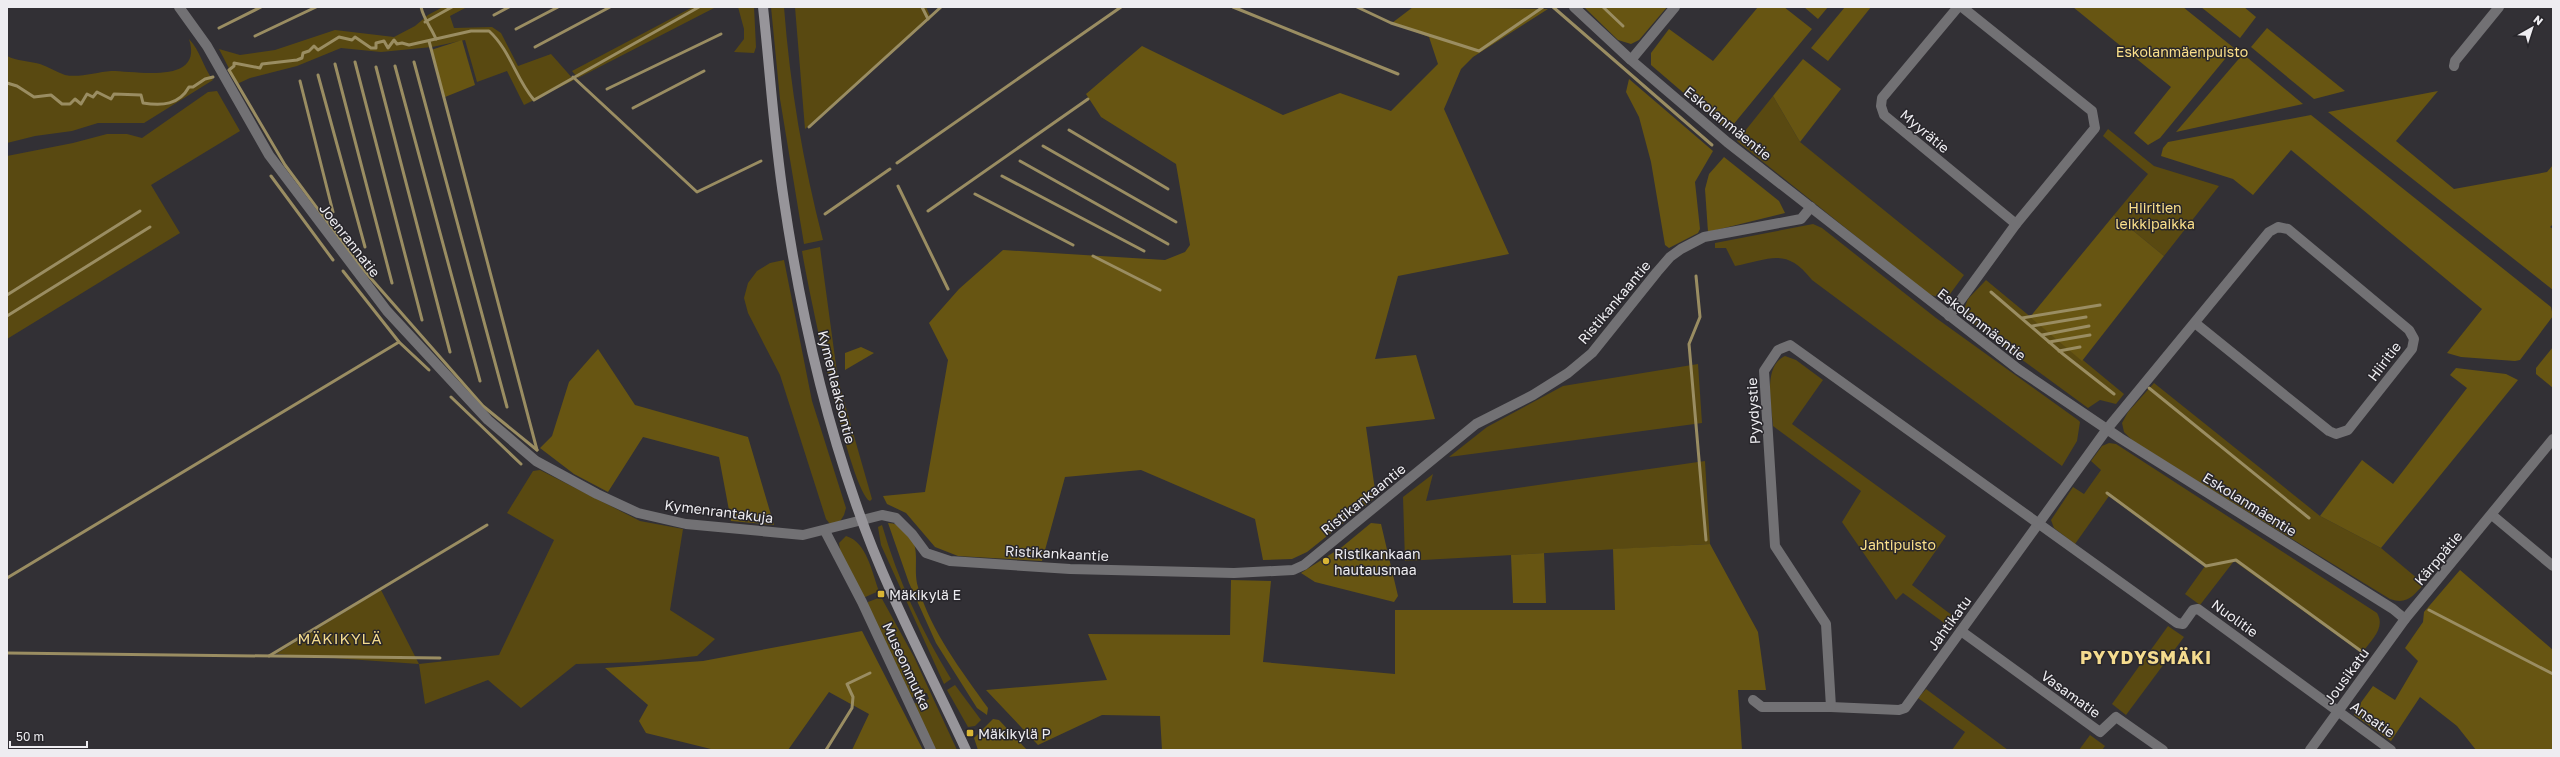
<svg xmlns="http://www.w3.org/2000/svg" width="2560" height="757" font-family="'Golos Text',sans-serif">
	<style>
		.green { fill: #594911 }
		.forest { fill: #675512 }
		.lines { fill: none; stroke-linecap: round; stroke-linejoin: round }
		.stream { stroke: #9a8d62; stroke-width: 3 }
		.minor { stroke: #727174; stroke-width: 10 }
		.secondary { stroke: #97959a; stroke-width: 10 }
		.poi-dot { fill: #d8b434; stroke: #28262b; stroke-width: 1.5 }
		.labels { text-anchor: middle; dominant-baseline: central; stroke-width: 3; stroke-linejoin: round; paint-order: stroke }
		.park-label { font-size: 14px; fill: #fbe08b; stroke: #28262b }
		.street-label { font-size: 14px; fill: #eeedf1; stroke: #28262b }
		.poi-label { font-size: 14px; fill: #eeedf1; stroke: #28262b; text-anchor: start }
		.neighbourhood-label { font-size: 15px; letter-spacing: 1px; fill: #f4db8e; stroke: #28262b }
		.district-label { font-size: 18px; font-weight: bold; letter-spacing: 1px; fill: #f4db8e; stroke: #28262b }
	</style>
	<rect width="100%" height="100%" fill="#323035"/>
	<!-- green -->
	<g class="green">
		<polygon points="443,7 467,7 450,16 454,28 492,27 501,33 518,66 551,54 574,80 524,105 507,71 477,82 465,40 432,47 381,52 341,48 297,66 250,78 237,84 219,49 240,55 275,50 335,30 394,37 415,26 428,15"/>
		<polygon points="693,7 716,7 578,78 572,71"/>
		<polygon points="738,7 754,7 756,47 754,53 734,52 744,39 744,29"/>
		<path d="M771 7H784C790 87 803 163 823 240L804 244 780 99Z"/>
		<polygon points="795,7 926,7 931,18 805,129"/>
		<path d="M189 39C200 50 203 67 213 80L144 123H98L72 131 35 136 7 143V56C17 61 29 61 40 64 48 67 57 72 65 75 79 78 97 72 111 71 137 71 204 85 189 39Z"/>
		<polygon points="217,91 240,131 151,185 180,233 7,339 7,156 73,143 107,134 127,134 142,138 208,92"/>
		<polygon points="1773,96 1800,142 1964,275 1950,294 1941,298 1928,294 1737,141"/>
		<polygon points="2108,129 2154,166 2219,186 2164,256 2114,215 2148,174 2103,136"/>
		<path d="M1813 224 1822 228 1936 318 2078 420 2080 422 2077 441 2062 466 1812 280C1786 247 1771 259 1735 266L1726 248H1715V243Z"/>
		<path d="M820 247 838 380 872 499 870 501C850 492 807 283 802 251Z"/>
		<polygon points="784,260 812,401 846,508 844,515 839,523 830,524 826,519 780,375 748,313 744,298 748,283 757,271 770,263"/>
		<polygon points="1986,280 2124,394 2116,404 2100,400 2088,408 1969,321 1964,309 1968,299"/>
		<path d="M1785 356 1796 360 1823 380 1792 424 1946 536 1912 585 1953 616 1947 625 1903 593 1896 600 1842 522 1861 491 1773 426C1772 407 1762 366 1785 356Z"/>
		<polygon points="1698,364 1702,423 1449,457 1487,427 1563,386"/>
		<path d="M2154 383 2320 516 2381 548 2424 584C2413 596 2407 605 2390 599L2134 442 2124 432 2122 423 2128 412Z"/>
		<path d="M2109 443 2116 444 2377 613C2386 628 2371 640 2362 653L2234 561 2200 605 2185 594 2205 566 2109 496 2075 544 2054 528 2051 520 2073 487 2084 494 2101 470 2091 461 2102 446Z"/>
		<polygon points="1705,461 1710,544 1405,561 1403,497 1433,474 1426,501"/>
		<polygon points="540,470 640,521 683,529 670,610 715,639 697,656 639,662 576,664 521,708 488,680 425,704 419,664 276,654 381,590 419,664 499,655 554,540 507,513 533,471"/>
		<path d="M882 525C898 580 921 630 951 679L944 684 881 545 878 527Z"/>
		<path d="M846 536C867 542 872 573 879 591L863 598 840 550 839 543Z"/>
		<polygon points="881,597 914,657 957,750 935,750 913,704 929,699 927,693 911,698 868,606 868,602"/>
		<polygon points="2168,626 2184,637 2126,715 2112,704"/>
		<polygon points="955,685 981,720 975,726 968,727 947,690"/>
		<polygon points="1926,689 2008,750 1952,750 1965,732 1918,698"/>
		<polygon points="2090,735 2105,746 2102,750 2079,750"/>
	</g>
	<!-- forest -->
	<g class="forest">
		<polygon points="1413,7 1548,9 1473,57 1461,69 1444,109 1509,254 1398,276 1375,359 1416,355 1435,419 1366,427 1376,497 1307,552 1292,559 1263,560 1255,519 1141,470 1065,477 1042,561 958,556 935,547 906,513 887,504 883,496 925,492 948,360 929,323 959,289 1003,250 1165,260 1185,252 1190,245 1176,164 1101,117 1086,94 1142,46 1283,115 1340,93 1391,111 1438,64 1429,37 1392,23"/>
		<polygon points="1584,7 1667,7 1639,40 1631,44 1618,40"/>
		<polygon points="1758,7 1784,7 1812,29 1728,131 1651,65 1651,53 1669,29 1713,61"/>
		<polygon points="1804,7 1828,7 1818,19"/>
		<polygon points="1845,7 1871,7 1828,61 1811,48"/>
		<polygon points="2073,7 2183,7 2234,48 2160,138 2148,145 2134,133 2171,87"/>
		<polygon points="2201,7 2244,7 2256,17 2240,38"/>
		<polygon points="2267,28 2345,91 2314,99 2251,47"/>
		<polygon points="462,40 475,85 445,97 431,50"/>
		<polygon points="2243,54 2303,104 2176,132"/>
		<polygon points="1803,59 1841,89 1800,142 1773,96"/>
		<polygon points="1629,79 1713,151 1695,182 1700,229 1698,233 1669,248 1665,245 1651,162 1639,117 1626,92"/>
		<polygon points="2438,91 2396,141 2454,189 2547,172 2553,165 2553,224 2550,227 2553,229 2553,290 2328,112"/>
		<polygon points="2311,115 2551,307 2553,316 2520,360 2515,361 2461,357 2447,353 2482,309 2291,150 2253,195 2233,179 2161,156 2163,148 2168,142"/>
		<polygon points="1724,157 1779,201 1785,213 1708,232 1705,189 1709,174"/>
		<polygon points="2114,215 2164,256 2082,361 2030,317"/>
		<polygon points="861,347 874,353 845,370 845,353"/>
		<polygon points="2553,347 2553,388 2536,374 2536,368"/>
		<polygon points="598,349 635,405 748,437 774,525 731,521 719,457 643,437 608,492 574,474 540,448 552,436 569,382"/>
		<polygon points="2456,368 2506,374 2518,380 2381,548 2320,516 2362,460 2393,484 2467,388 2450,375"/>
		<path d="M888 523C895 523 900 526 905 530 923 546 912 567 918 587 932 633 961 670 988 708L987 715 977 708 936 643 909 583Z"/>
		<polygon points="1371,523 1381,524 1398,596 1394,602 1315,582 1301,573 1342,547"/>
		<polygon points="1710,544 1758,632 1766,690 1738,690 1742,750 1162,750 1160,716 1102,715 1038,745 986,690 1107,680 1088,634 1230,635 1231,580 1271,581 1263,662 1395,674 1395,610 1615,610 1613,549"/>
		<polygon points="1544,553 1546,603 1513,603 1511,555"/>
		<polygon points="2460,570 2553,650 2553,750 2476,750 2457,726 2420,697 2391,741 2354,715 2354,712 2373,686 2395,700 2418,661 2405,648 2423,622 2424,612"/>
		<polygon points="862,631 923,750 852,750 869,714 829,692 788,750 715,750 646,733 639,721 648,705 605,668 703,661"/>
		<polygon points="993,719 999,720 1027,750 978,750 974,738"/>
	</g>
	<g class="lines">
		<!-- stream -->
		<g class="stream">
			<path d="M421 7C424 20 431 27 436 39"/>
			<polyline points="922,7 928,19"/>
			<polyline points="1233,7 1398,74"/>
			<polyline points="1357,7 1391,23 1479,51 1543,7"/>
			<polyline points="1553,7 1712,145"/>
			<polyline points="1603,7 1623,26"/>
			<polyline points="494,15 509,7"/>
			<polyline points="425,22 452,7"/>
			<polyline points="219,28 261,7"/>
			<polyline points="516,29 558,7"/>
			<polyline points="255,36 316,7"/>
			<polyline points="429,41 537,450"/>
			<polyline points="535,47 610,7"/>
			<polyline points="355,62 422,320"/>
			<polyline points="414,62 507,407"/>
			<polyline points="335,64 392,283"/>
			<polyline points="395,66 480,381"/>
			<polyline points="376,67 450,352"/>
			<polyline points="318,75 365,247"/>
			<polyline points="573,77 697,192 761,161"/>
			<polyline points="300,81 333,212"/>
			<path d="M7 83 17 86 34 97 51 95 62 104H70L75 99 81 104 87 94 93 97 97 92 111 99 114 94 141 95 143 103C162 106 179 105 189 87H193L205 79 213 77"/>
			<polyline points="607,89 721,34"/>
			<polyline points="633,108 704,71"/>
			<polyline points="809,127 941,7"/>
			<polyline points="1069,130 1168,189"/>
			<polyline points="1043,146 1176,222"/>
			<polyline points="1020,161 1168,244"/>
			<polyline points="897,163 1121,7"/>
			<polyline points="271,176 333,260"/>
			<polyline points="1002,176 1144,251"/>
			<polyline points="898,186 948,289"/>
			<polyline points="975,194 1073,245"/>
			<polyline points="928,211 1088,99"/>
			<polyline points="825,214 890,169"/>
			<polyline points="1093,256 1160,290"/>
			<polyline points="343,271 399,342 429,370"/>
			<polyline points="1696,276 1700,317 1689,344 1706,540"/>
			<polyline points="1991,292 2063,354 2114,394"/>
			<polyline points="7,295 140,211"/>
			<polyline points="7,316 150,227"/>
			<polyline points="2022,318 2100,305"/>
			<polyline points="2032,326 2086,317"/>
			<polyline points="2042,335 2089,326"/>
			<polyline points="2049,342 2090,335"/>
			<polyline points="2059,351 2080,347"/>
			<polyline points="2149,388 2309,518"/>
			<polyline points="451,397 521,464"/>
			<path d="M537 450 483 406 360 266 285 165 229 70 234 66V63L260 68 262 64 297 60 302 58 303 53 309 51 314 46 318 50 339 37 352 40 355 37 371 48H376V43L384 41 388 48 394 40 397 44 402 43 409 45 471 31H489C510 50 516 79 534 100L699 7"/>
			<polyline points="2107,493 2206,566 2236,560 2361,651"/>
			<polyline points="7,578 399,342"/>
			<polyline points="2429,610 2553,674"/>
			<polyline points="7,653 440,658"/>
			<polyline points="269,656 487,525"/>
			<polyline points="826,750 852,708 853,697 847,684 870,673"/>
		</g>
		<!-- minor -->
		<g class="minor">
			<polyline points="179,7 207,46 269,155 387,311 488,420 536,461 597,494 638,513 686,524 803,535 882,515 896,518 912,534 926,553 950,561 1070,569 1234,573 1293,570 1304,565 1476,424 1533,395 1568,373 1592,353 1657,272 1670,257 1681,249 1704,237 1801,219 1811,207"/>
			<polyline points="1574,7 1631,60 1727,142 2018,369 2120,438 2393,609 2405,619"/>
			<polyline points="1958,7 1882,98 1881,106 1884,115 2016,224"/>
			<polyline points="1631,60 1675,7"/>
			<polyline points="2454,66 2455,61 2499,7"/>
			<polyline points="1949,316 2016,224 2095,128 2092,111 1962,7"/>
			<polyline points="2492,515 2553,566"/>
			<polyline points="825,531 862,602 931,750"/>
			<polyline points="1961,631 2100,732 2116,717 2163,750"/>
			<polyline points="1753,700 1762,707 1831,707 1899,710 1905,708 2107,429 2269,232 2278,227 2288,229 2409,330 2414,339 2412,349 2348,430 2336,434 2329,431 2195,323"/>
			<polyline points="1831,707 1826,624 1775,546 1764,371 1778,350 1790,345 2177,623 2183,624 2193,610 2198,609 2391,750"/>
			<polyline points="2310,750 2405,619 2553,439"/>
		</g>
		<!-- secondary -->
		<path class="secondary" d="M763 7C770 71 774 137 784 201 799 302 821 404 855 501 884 587 928 668 966 750"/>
	</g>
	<!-- markers -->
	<g class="poi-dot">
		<circle cx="1326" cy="561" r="4"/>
		<rect x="877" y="590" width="8" height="8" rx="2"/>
		<rect x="966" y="729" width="8" height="8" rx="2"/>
	</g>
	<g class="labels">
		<!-- park labels -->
		<g class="park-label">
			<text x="2182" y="51">Eskolanmäenpuisto</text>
			<text x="2155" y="207">Hiiritien<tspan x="2155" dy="16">leikkipaikka</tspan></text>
			<text x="1898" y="544">Jahtipuisto</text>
		</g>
		<!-- street labels -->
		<g class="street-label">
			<text transform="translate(1728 123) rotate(39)">Eskolanmäentie</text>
			<text transform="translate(1925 131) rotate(40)">Myyrätie</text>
			<text transform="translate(350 240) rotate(52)">Joenrannatie</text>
			<text transform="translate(1614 302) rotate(-50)">Ristikankaantie</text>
			<text transform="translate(1982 324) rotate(38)">Eskolanmäentie</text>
			<text transform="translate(2384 361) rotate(-53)">Hiiritie</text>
			<text transform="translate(837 387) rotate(76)">Kymenlaaksontie</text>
			<text transform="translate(1753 411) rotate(-93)">Pyydystie</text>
			<text transform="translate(1363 499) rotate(-39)">Ristikankaantie</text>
			<text transform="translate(2250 504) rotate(32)">Eskolanmäentie</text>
			<text transform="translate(719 511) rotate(7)">Kymenrantakuja</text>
			<text transform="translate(1057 553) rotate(3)">Ristikankaantie</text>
			<text transform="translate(2438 558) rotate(-50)">Kärppätie</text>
			<text transform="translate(2235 618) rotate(36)">Nuolitie</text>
			<text transform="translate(1949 623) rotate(-54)">Jahtikatu</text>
			<text transform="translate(907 666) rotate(65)">Museonmutka</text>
			<text transform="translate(2346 676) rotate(-54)">Jousikatu</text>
			<text transform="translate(2071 694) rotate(36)">Vasamatie</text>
			<text transform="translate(2373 719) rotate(36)">Ansatie</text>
		</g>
		<!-- poi labels -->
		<g class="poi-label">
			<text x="1334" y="553">Ristikankaan<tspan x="1334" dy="16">hautausmaa</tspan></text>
			<text x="889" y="594">Mäkikylä E</text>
			<text x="978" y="733">Mäkikylä P</text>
		</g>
		<!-- neighbourhood labels -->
		<g class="neighbourhood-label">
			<text x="340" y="638">MÄKIKYLÄ</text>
		</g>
		<!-- district labels -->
		<g class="district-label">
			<text x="2146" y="657">PYYDYSMÄKI</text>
		</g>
	</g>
	<!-- border -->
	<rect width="2560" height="757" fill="none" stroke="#eeedf1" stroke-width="16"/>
	<!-- north arrow -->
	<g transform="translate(2532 28) rotate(39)" stroke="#28262b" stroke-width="3" paint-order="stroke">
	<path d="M0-3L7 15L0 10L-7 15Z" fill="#eeedf1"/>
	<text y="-6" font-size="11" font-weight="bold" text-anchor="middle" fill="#eeedf1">N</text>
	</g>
	<!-- scale -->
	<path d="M10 741v6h77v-6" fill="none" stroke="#eeedf1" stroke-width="2"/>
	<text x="16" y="741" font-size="12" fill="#eeedf1" stroke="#28262b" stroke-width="3" paint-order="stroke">50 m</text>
</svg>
